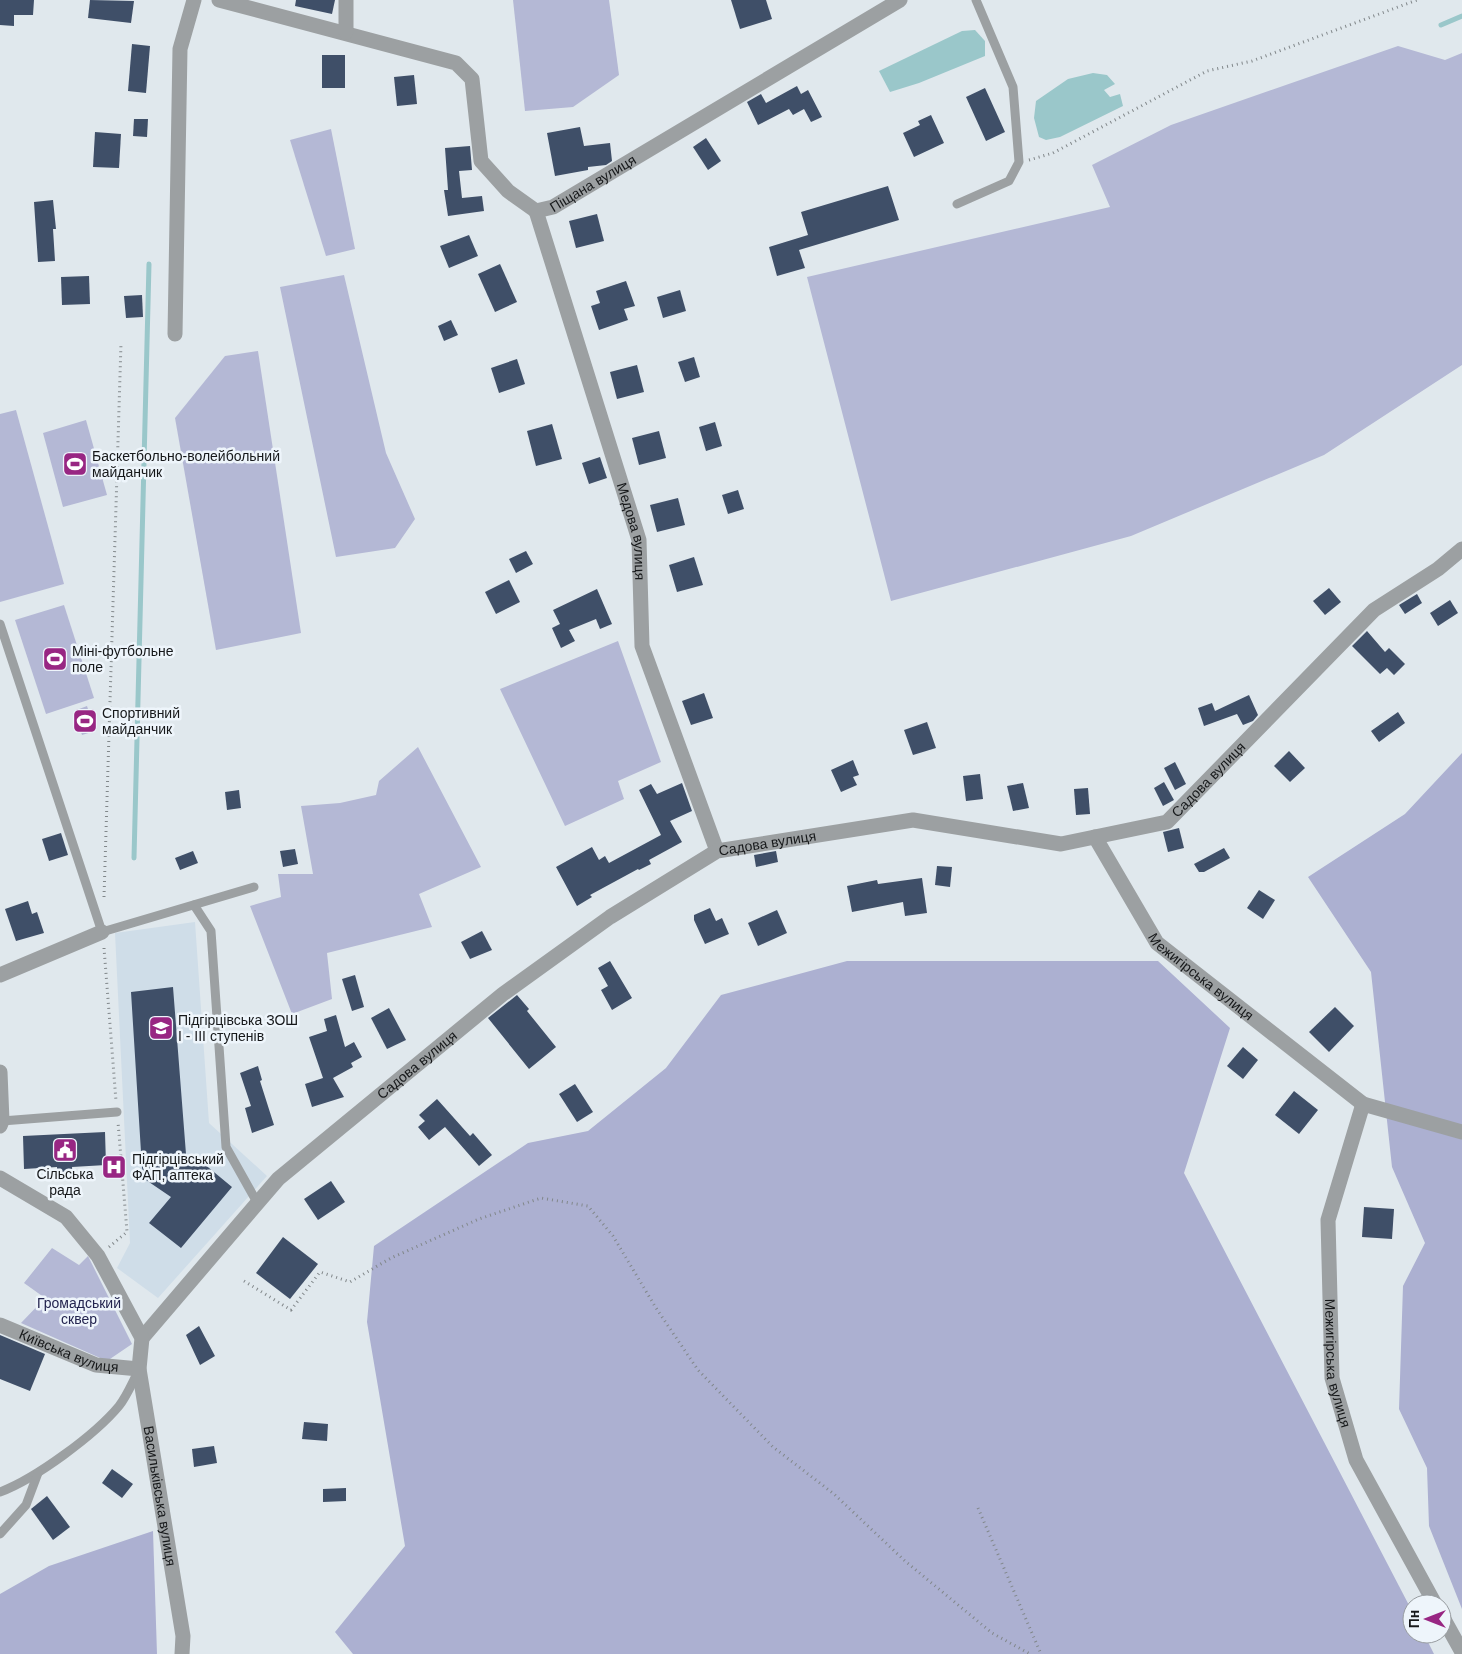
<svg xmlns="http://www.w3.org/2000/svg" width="1462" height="1654" font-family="Helvetica,sans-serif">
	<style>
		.built { fill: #cfdde8 }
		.green { fill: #b4b8d5 }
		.forest { fill: #acb0d1 }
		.water { fill: #9ac7ca }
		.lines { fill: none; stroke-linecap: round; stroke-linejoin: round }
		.stream { stroke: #9ac7ca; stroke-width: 5 }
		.building { fill: #3f4f68 }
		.path { stroke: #81878a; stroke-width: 3; stroke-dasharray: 1 4; stroke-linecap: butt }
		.service { stroke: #9ca0a2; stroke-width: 9 }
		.minor { stroke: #9ca0a2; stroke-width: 15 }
		.tertiary { stroke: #9ca0a2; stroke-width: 15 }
		.labels { text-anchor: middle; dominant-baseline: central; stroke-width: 5; stroke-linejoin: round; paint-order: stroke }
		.street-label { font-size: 14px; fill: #16181a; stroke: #eef5fb }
		.poi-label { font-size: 14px; fill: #16181a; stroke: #eef5fb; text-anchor: start }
		.park-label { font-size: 14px; fill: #23244f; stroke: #eef5fb }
	</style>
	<rect width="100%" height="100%" fill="#e0e8ed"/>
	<!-- built -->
	<polygon class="built" points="195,922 209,1123 267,1176 158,1298 117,1268 130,1243 115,933"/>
	<!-- green -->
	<g class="green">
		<polygon points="513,0 609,0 619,75 573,107 525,111"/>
		<polygon points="1398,46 1445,60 1462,53 1462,365 1324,455 1131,536 891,601 807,277 1110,207 1092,165 1171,125"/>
		<polygon points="331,129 355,249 326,256 290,140"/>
		<polygon points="344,275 386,453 415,519 395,548 336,557 280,287"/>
		<polygon points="258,351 301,633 216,650 175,418 225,356"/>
		<polygon points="16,410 64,584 0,602 0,414"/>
		<polygon points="86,420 107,495 63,507 43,433"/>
		<polygon points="64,605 94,698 46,714 15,620"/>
		<polygon points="618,641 661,762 618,781 624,799 565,826 500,689"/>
		<polygon points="87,706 95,731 82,735 74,711"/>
		<polygon points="418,747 481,867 419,894 432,927 327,953 332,999 292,1014 250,906 281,897 278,874 313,874 301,806 340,803 376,795 379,781"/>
		<polygon points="52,1248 79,1265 88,1256 132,1344 107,1361 21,1323 45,1298 24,1283"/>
	</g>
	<!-- forest -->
	<g class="forest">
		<polygon points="1462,753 1462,1609 1429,1526 1427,1468 1399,1409 1403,1286 1425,1243 1392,1167 1371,972 1308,877 1405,814"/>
		<polygon points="847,961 1158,961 1230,1028 1184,1173 1412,1611 1412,1634 1424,1634 1434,1654 353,1654 335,1632 405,1546 367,1322 374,1246 528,1143 588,1131 666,1068 721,995"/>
		<polygon points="153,1531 157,1654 0,1654 0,1594 49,1566"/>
	</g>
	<!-- water -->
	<g class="water">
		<polygon points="975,30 985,41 985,56 919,83 890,92 879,71 962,31"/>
		<polygon points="1093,73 1107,75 1115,84 1104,90 1110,97 1120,94 1123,106 1060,137 1046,140 1039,137 1034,118 1036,101 1068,79"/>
	</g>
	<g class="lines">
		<!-- stream -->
		<g class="stream">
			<polyline points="1441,25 1462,16"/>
			<polyline points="134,858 149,264"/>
		</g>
	</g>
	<!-- building -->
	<g class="building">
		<polygon points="0,0 34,0 33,15 14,15 14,26 0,25"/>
		<polygon points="90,0 134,1 131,23 88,18"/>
		<polygon points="296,0 335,0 332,14 295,6"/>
		<polygon points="731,0 766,0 772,19 740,29"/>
		<polygon points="132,44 150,46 146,93 128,91"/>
		<rect x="322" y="55" width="23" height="33"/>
		<polygon points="414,75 417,104 397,106 394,77"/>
		<polygon points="797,86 801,94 808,90 822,117 811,122 804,109 793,115 789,109 758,125 747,102 761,94 766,103"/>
		<polygon points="985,88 1005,132 986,141 966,97"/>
		<polygon points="931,115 944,143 914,157 903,133 920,125 918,121"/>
		<polygon points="134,119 148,119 147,137 133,136"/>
		<polygon points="580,127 584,146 610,143 612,161 606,165 588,167 588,170 555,176 547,133"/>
		<polygon points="95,132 121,134 119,168 93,167"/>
		<polygon points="706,138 721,161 708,170 693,147"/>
		<polygon points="470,146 472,170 459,171 462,198 482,196 484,211 448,216 444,190 448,190 445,148"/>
		<polygon points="888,186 899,220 799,250 805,268 777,276 769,247 808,235 801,212"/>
		<polygon points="53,200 56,229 53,229 55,261 38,262 34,202"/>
		<polygon points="597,214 604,241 576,248 569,221"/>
		<polygon points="469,235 478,256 449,268 440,246"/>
		<polygon points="500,264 517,302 495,312 478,274"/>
		<polygon points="89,276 90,304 62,305 61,277"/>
		<polygon points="626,281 635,306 624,309 628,320 599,330 591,306 600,303 596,291"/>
		<polygon points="680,290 686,311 663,318 657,297"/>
		<polygon points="142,295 143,317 126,318 124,296"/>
		<polygon points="451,320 458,335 444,341 438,326"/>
		<polygon points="694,357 700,377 685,382 678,362"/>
		<polygon points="517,359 525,384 499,393 491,368"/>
		<polygon points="637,365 644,392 617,399 610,372"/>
		<polygon points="715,422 722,446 706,451 699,427"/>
		<polygon points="552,424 562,459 536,466 527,431"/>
		<polygon points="659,431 666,458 639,465 632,438"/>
		<polygon points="600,457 607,478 589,484 582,463"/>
		<polygon points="738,490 744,509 728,514 722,495"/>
		<polygon points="678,498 685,525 657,532 650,505"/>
		<polygon points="526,551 533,564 516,573 509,559"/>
		<polygon points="694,557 703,585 677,592 669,565"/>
		<polygon points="509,580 520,602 496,614 485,592"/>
		<polygon points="1329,588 1341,602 1325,615 1313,601"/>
		<polygon points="597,589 612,624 600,629 596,619 569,630 575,641 561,648 552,628 560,624 553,610"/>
		<polygon points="1417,594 1422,603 1405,614 1399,605"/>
		<polygon points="1450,600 1458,613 1438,626 1430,613"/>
		<polygon points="1367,631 1385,652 1389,648 1405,664 1394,675 1387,668 1380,674 1352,646"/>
		<polygon points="704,693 713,718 691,725 682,701"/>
		<polygon points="1249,695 1258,715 1253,721 1243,725 1237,714 1204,726 1198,708 1212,703 1215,711"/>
		<polygon points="1398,712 1405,723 1379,742 1371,731"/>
		<polygon points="927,722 936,748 913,755 904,730"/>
		<polygon points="1289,751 1305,768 1290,782 1274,766"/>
		<polygon points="853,760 859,775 853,777 857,785 841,792 831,770"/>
		<polygon points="1175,762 1186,784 1175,790 1164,768"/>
		<polygon points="980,774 983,799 966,801 963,776"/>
		<polygon points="1164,782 1174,800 1163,806 1154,788"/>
		<polygon points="682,783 692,811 670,821 682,842 649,860 651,864 639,870 638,869 590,895 592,897 577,906 556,867 592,847 599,860 605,856 609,863 661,835 639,790 651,784 657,794"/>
		<polygon points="1023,783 1029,808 1013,811 1007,786"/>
		<polygon points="1088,788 1090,814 1076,815 1074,789"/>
		<polygon points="239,790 241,808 227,810 225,792"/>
		<polygon points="1179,828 1184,848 1168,852 1163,832"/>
		<polygon points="61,833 68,855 49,861 42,839"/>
		<polygon points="1224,848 1230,858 1204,872 1199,872 1194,864"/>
		<polygon points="295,849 298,864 283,867 280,851"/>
		<polygon points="193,851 198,863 180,870 175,858"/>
		<polygon points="776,851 778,862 756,867 754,855"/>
		<polygon points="937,866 952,867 950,887 935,885"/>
		<polygon points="922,878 927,913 905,916 903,902 852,912 847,886 877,880 878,884"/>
		<polygon points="1259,890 1275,900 1263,919 1247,908"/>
		<polygon points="28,901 32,914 37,912 44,933 16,941 5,909"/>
		<polygon points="710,908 716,921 722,918 729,934 705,944 694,920 694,915"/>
		<polygon points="777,910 787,933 758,946 748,923"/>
		<polygon points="482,931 492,950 470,959 461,942"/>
		<polygon points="610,961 632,998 612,1010 601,990 608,986 598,968"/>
		<polygon points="355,975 364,1007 352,1011 342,979"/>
		<polygon points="173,987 186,1154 198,1167 203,1163 232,1187 181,1248 149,1223 171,1197 146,1180 142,1168 131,992"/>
		<polygon points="517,995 529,1009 527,1011 556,1047 529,1069 488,1018"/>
		<polygon points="1335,1007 1354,1026 1329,1052 1309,1032"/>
		<polygon points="389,1008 406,1040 387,1049 371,1018"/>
		<polygon points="336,1015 345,1047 354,1042 362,1057 351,1063 353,1067 333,1078 344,1097 312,1107 305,1084 323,1078 309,1037 327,1031 324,1019"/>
		<polygon points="1243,1047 1258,1060 1243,1079 1227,1066"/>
		<polygon points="258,1066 262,1080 260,1081 274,1125 252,1133 245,1108 251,1106 240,1073"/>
		<polygon points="575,1084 593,1112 577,1122 559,1094"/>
		<polygon points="1294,1091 1318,1110 1299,1134 1275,1115"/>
		<polygon points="437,1099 470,1136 473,1133 492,1155 479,1166 445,1127 429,1140 418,1127 425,1121 419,1115"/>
		<polygon points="105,1132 106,1165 72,1167 73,1177 57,1178 57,1167 24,1169 23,1136"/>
		<polygon points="331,1181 345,1202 318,1220 304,1199"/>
		<polygon points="1364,1207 1394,1209 1392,1239 1362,1237"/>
		<polygon points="283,1237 318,1264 290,1299 256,1273"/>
		<polygon points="199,1326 215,1356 200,1365 186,1335"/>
		<polygon points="0,1335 45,1354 30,1391 0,1379"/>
		<polygon points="304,1422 328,1424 327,1441 302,1439"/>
		<polygon points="214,1446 217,1463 194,1467 192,1449"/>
		<polygon points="112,1469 133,1484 122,1498 102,1483"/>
		<polygon points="346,1488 346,1501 323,1502 323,1489"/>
		<polygon points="47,1496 70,1527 53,1540 31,1509"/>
	</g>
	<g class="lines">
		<!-- path -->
		<g class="path">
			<polyline points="1029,160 1053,153 1207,71 1252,61 1417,0"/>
			<polyline points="104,897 121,343"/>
			<polyline points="104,948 116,1101"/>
			<polyline points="109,1247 127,1232 118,1122"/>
			<polyline points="244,1281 291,1310 320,1272 350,1282 391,1258 479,1219 541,1198 588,1206 613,1236 656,1308 698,1370 773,1447 834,1494 905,1561 992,1633 1030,1654"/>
			<polyline points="978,1508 1041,1654"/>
		</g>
		<!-- service -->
		<g class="service">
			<polyline points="957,204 1009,181 1019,162 1013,87 976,0"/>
			<polyline points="0,624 102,932 254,887"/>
			<polyline points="194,905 211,931 226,1147 258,1204"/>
			<polyline points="2,1121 117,1112"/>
			<path d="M0 1492C35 1479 95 1435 119 1406 127 1396 132 1383 138 1372"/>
			<polyline points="0,1534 26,1505 38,1473"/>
		</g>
		<!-- minor -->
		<g class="minor">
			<path id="s1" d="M219 0 456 63 472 79 481 161 508 191 536 211 553 207 900 0"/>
			<polyline points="346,32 346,0"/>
			<path id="s2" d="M536 211 639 540 642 646 717 851"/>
			<polyline points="175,334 180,49 194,0"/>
			<path id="s3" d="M1095 837 1157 943 1363 1104 1462 1132"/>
			<polyline points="0,975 102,932"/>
			<path id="s4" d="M1363 1104 1328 1220 1332 1378 1356 1460 1435 1604"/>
			<path id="s5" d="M0 1325 96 1365 139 1369"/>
			<path id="s6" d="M142 1338 278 1179 503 994 610 917 717 851 913 820 1061 844 1167 822 1374 610 1438 569 1462 549"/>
			<polyline points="1442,1616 1462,1652"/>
		</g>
		<!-- tertiary -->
		<g class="tertiary">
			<polyline points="0,1072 2,1121 0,1126"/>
			<path id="s7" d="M0 1178 66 1217 98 1256 142 1338 139 1369 183 1636 182 1654"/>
		</g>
	</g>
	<!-- icons -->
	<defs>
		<symbol id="stadium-square" viewBox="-11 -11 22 22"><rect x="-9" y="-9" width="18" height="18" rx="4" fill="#982683" stroke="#eef5fb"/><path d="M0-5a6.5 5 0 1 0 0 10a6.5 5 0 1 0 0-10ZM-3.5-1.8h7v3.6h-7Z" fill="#fff"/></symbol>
		<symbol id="school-square" viewBox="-11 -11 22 22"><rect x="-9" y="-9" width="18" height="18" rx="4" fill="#982683" stroke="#eef5fb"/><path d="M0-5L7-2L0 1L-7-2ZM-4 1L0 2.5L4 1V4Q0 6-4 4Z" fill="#fff"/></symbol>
		<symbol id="civic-square" viewBox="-11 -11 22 22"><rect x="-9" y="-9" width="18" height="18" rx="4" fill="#982683" stroke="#eef5fb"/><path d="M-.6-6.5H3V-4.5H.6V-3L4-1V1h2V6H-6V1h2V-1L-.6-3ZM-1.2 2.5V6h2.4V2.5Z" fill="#fff"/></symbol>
		<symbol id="hospital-square" viewBox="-11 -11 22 22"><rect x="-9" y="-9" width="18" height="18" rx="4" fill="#982683" stroke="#eef5fb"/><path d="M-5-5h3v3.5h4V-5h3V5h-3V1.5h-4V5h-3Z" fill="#fff"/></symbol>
	</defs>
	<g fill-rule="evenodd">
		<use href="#stadium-square" x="61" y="450" width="28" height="28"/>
		<use href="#stadium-square" x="41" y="645" width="28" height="28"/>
		<use href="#stadium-square" x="71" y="707" width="28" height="28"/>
		<use href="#school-square" x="147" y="1014" width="28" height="28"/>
		<use href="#civic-square" x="51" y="1136" width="28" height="28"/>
		<use href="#hospital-square" x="100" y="1153" width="28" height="28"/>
	</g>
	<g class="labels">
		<!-- street labels -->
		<g class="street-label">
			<text stroke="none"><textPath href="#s1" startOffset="489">Піщана вулиця</textPath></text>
			<text stroke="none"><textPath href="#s2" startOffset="335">Медова вулиця</textPath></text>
			<text stroke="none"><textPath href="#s6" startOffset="1274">Садова вулиця</textPath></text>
			<text stroke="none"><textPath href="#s6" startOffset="809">Садова вулиця</textPath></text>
			<text stroke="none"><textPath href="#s3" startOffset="178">Межигірська вулиця</textPath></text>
			<text stroke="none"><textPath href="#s6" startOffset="389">Садова вулиця</textPath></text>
			<text stroke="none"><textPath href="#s5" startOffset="74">Київська вулиця</textPath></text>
			<text stroke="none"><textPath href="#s4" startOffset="265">Межигірська вулиця</textPath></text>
			<text stroke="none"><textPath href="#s7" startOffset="380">Васильківська вулиця</textPath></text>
		</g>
		<!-- poi labels -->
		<g class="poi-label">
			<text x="92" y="456">Баскетбольно-волейбольний<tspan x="92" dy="16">майданчик</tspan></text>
			<text x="72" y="651">Міні-футбольне<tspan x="72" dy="16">поле</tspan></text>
			<text x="102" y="713">Спортивний<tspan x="102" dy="16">майданчик</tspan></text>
			<text x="178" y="1020">Підгірцівська ЗОШ<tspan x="178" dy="16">І - ІІІ ступенів</tspan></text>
			<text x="132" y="1159">Підгірцівський<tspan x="132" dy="16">ФАП, аптека</tspan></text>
			<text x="65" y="1174" text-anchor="middle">Сільська<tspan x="65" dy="16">рада</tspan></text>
		</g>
		<!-- park labels -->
		<g class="park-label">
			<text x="79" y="1303">Громадський<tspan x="79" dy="16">сквер</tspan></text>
		</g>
	</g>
	<!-- north arrow -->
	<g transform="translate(1427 1619) rotate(270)"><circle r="24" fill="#eef5fb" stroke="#989da1"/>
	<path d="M0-4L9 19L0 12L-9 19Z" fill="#982683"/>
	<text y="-8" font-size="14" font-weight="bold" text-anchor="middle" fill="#16181a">Пн</text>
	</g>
</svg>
